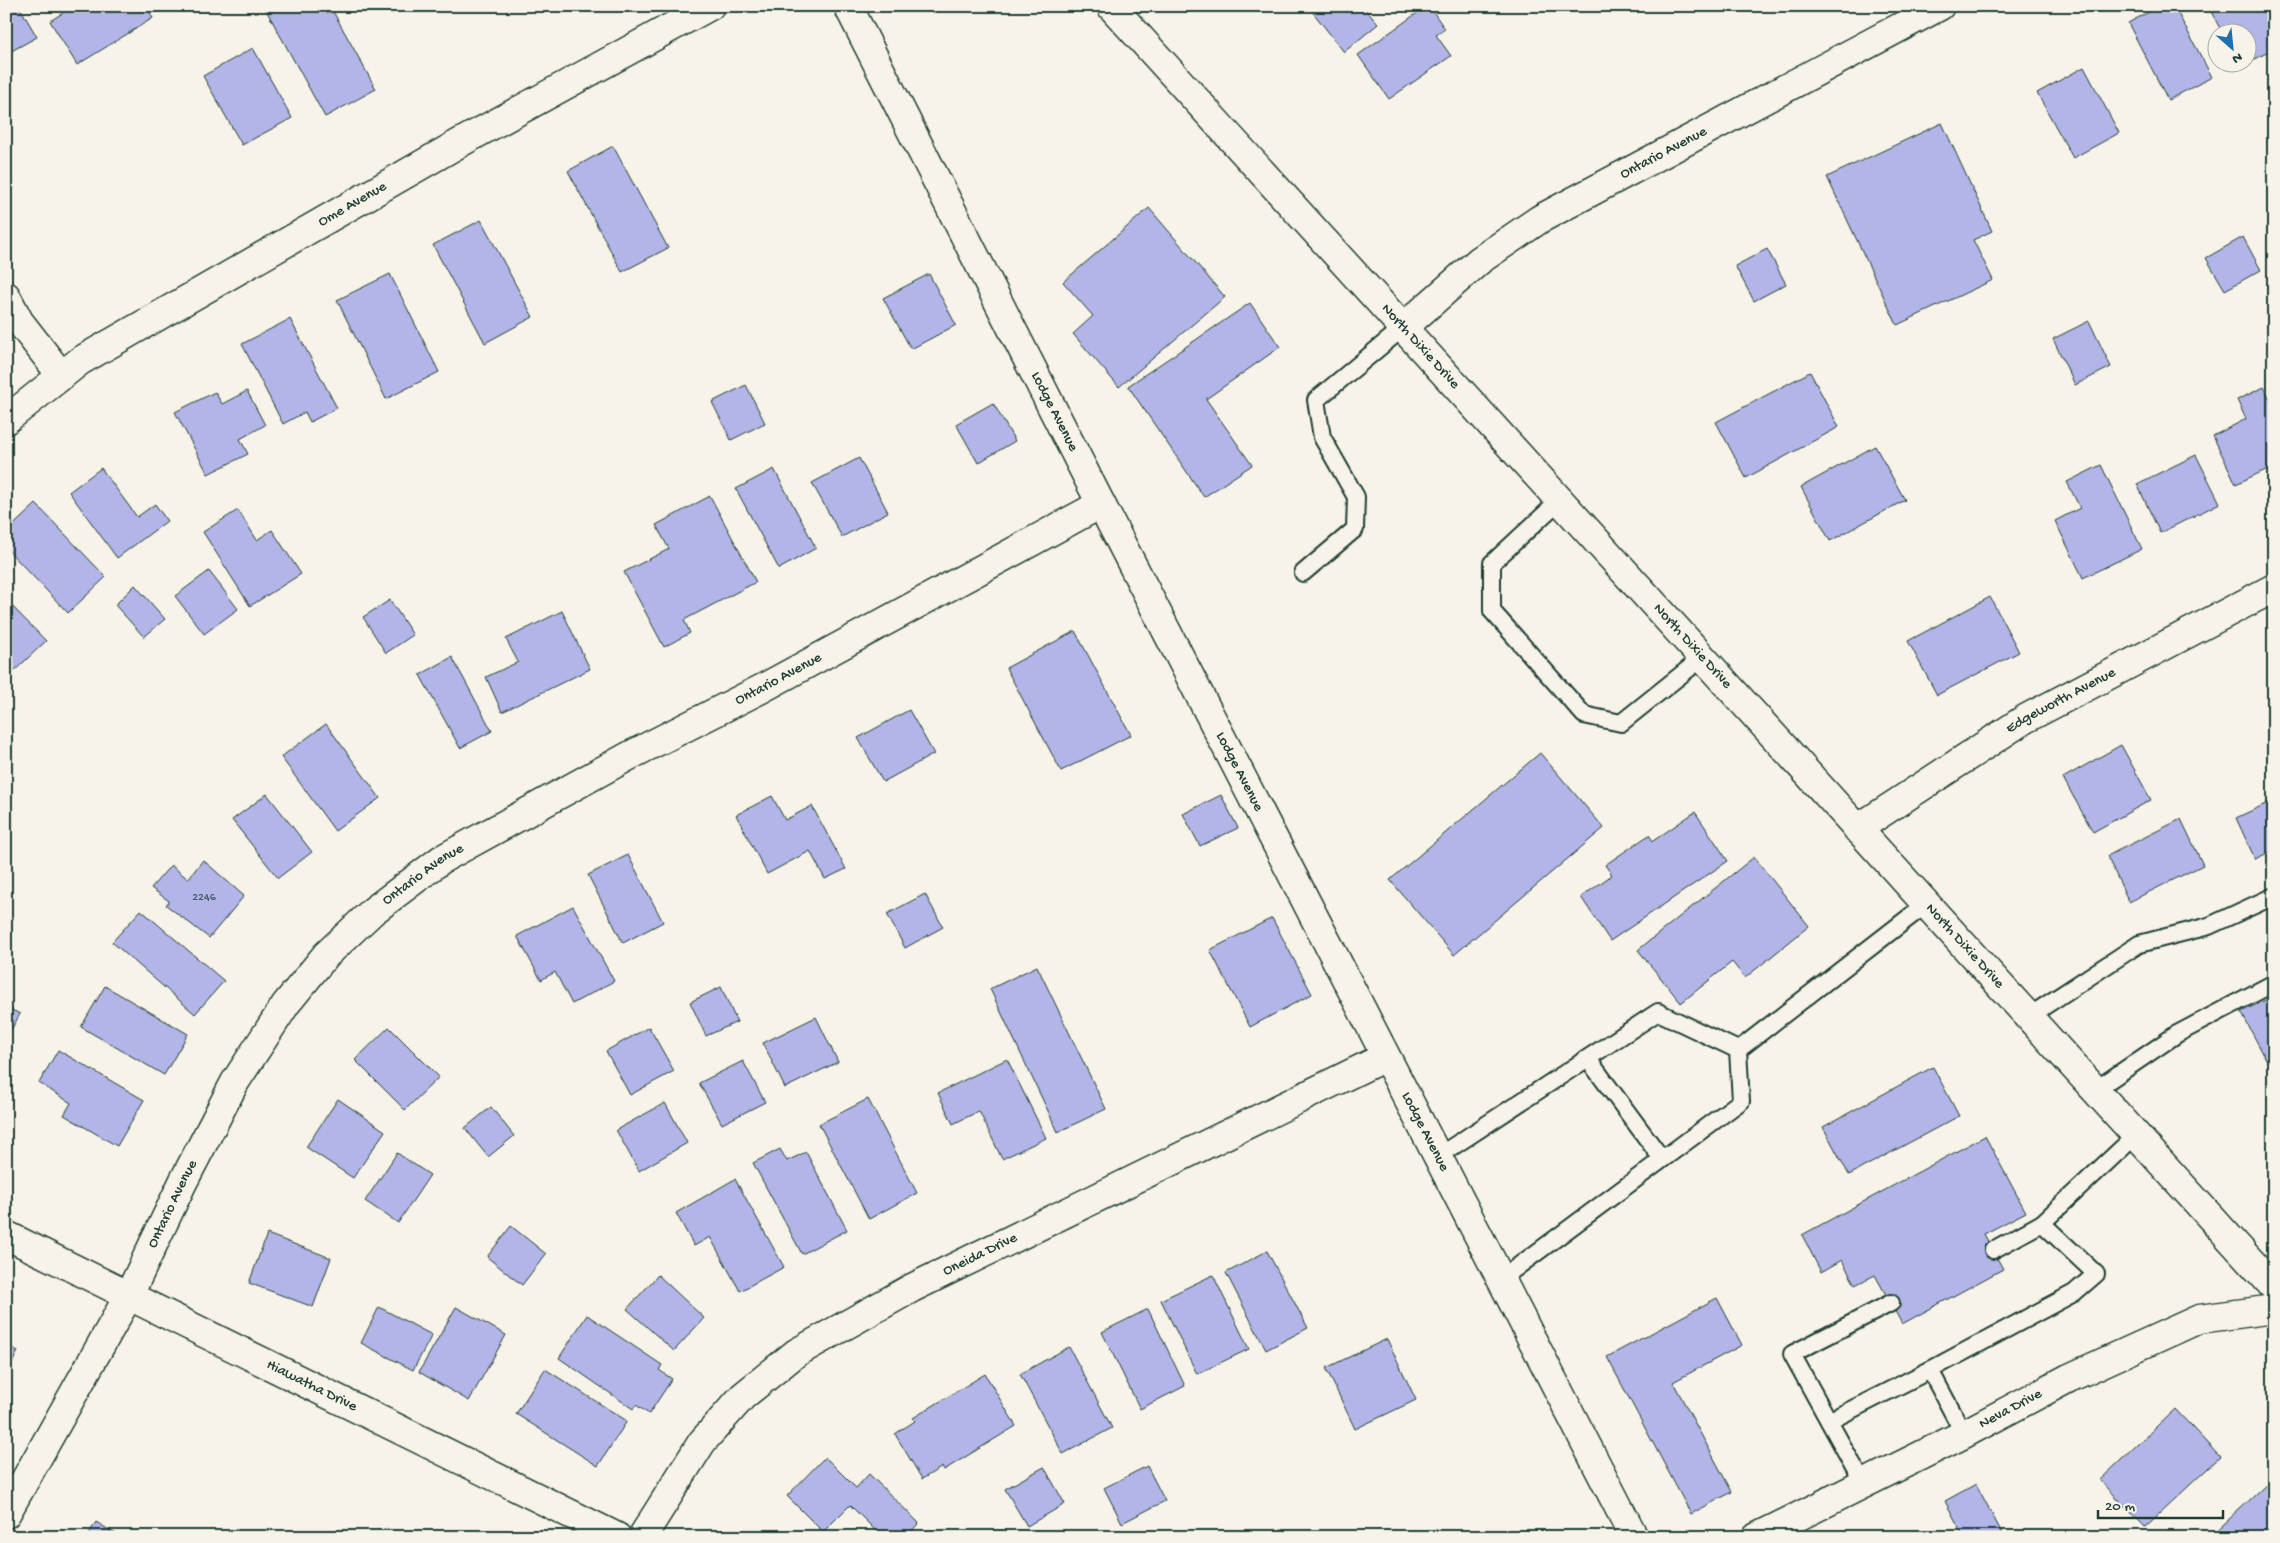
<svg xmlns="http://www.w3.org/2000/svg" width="2280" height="1543" font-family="'Gochi Hand',sans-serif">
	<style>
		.building { fill: #b1b5e7; stroke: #1f3d34 }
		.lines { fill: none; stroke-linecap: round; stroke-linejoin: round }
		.service-casing { stroke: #1f3d34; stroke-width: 20 }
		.minor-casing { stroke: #1f3d34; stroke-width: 31 }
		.tertiary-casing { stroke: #1f3d34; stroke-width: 31 }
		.secondary-casing { stroke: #1f3d34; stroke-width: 31 }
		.service { stroke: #f7f3e8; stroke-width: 16 }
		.minor { stroke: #f7f3e8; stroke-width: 28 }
		.tertiary { stroke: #f7f3e8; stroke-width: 28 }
		.secondary { stroke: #f7f3e8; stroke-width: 28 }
		.labels { text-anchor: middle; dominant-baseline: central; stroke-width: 5; stroke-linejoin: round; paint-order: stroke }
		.number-label { font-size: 12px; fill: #445b61 }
		.street-label { font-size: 15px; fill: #1f3d34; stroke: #f7f3e8 }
	</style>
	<rect width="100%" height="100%" fill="#f7f3e8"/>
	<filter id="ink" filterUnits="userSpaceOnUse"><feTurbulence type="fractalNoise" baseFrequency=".02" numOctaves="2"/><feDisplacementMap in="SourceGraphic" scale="10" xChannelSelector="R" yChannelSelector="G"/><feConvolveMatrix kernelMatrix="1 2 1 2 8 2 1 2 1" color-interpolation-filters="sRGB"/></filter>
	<g filter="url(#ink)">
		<!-- building -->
		<g class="building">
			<polygon points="6,6 19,6 37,37 6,54"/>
			<polygon points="74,6 146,6 153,18 77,65 50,21"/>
			<polygon points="267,6 330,6 376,89 325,117 265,8"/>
			<polygon points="1308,6 1371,6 1366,10 1378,24 1344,52"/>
			<polygon points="1427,6 1429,6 1445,29 1436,35 1451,56 1389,99 1358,55"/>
			<polygon points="2160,6 2174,6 2212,77 2168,100 2128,23"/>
			<polygon points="2208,6 2266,6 2274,20 2274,49 2240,67 2238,62 2248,62 2248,32 2222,32"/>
			<polygon points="253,48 292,118 242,145 203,76"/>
			<polygon points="2084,67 2119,133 2073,158 2037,93"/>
			<polygon points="1942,123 1992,231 1973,240 1993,280 1897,325 1827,177"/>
			<polygon points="613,146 668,248 622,272 568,171"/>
			<polygon points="1149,208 1225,297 1119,387 1073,334 1093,316 1063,282"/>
			<polygon points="481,220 533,317 485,343 433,245"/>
			<polygon points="2243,237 2261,270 2225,290 2206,258"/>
			<polygon points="1767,249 1786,284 1754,301 1735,266"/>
			<polygon points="390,274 439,372 386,399 337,300"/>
			<polygon points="929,274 956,325 911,349 883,298"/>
			<polygon points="1250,303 1280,347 1206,399 1252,465 1204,497 1128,386"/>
			<polygon points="290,319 337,408 310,422 305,412 283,424 242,344"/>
			<polygon points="2089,321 2111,367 2075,385 2053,339"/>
			<polygon points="1810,372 1839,427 1746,478 1716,422"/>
			<polygon points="746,385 765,423 731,440 712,402"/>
			<polygon points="2264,387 2274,407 2274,466 2236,484 2213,436 2246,419 2237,400"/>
			<polygon points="247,391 265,425 240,439 248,454 208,474 175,412 215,392 222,404"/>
			<polygon points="993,403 1015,441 978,463 956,424"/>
			<polygon points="1875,446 1905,500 1830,541 1801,487"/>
			<polygon points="2196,455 2220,503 2160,533 2137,484"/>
			<polygon points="859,458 888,512 842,537 812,483"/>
			<polygon points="2101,465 2142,549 2083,578 2055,521 2080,508 2067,482"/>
			<polygon points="101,468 137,517 155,504 167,521 117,558 69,492"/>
			<polygon points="774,469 816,548 779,569 736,489"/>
			<polygon points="710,496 756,582 684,620 690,633 664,647 624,572 669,549 656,525"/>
			<polygon points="36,504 106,577 68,613 6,548 6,532"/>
			<polygon points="238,510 257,540 272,530 301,574 250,606 203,532"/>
			<polygon points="209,571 238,609 204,634 175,596"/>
			<polygon points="135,585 165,619 144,637 115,605"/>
			<polygon points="1990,597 2019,652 1937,695 1908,641"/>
			<polygon points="6,600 46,641 9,676 6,674"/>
			<polygon points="390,600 413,635 386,653 363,617"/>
			<polygon points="562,611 590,669 502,712 486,677 518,662 506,639"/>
			<polygon points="1075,631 1131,735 1061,771 1006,668"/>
			<polygon points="452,657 492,731 460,748 420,675"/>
			<polygon points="909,710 934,754 883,782 858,738"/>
			<polygon points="326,724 380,798 335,831 281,757"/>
			<polygon points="2121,745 2151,800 2093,832 2063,778"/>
			<polygon points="1540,753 1604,828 1454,955 1390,880"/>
			<polygon points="267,794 312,852 278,878 232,820"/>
			<polygon points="1221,795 1238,828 1200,846 1183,814"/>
			<polygon points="772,796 785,820 812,806 846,869 825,879 810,851 767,874 736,815"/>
			<polygon points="2274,800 2274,850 2255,859 2236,818"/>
			<polygon points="1695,812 1728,861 1610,941 1581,897 1612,875 1605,865 1649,835 1653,841"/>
			<polygon points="2181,819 2203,865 2129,902 2107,856"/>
			<polygon points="628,855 663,922 623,943 588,875"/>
			<polygon points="1754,857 1809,926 1745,978 1732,962 1681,1003 1638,950"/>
			<polygon points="203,860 244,896 209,938 166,905 169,901 151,888 171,865 188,879"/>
			<polygon points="925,894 943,927 905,948 887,914"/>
			<polygon points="573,906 614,981 572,1004 555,972 541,980 517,936"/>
			<polygon points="141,910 224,981 195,1014 112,942"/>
			<polygon points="1272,918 1312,994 1250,1027 1210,950"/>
			<polygon points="1037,966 1106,1109 1058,1132 990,989"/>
			<polygon points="105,986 188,1034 164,1075 81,1027"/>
			<polygon points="721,987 737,1022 706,1036 690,1002"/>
			<polygon points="2274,996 2274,1055 2266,1059 2241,1012"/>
			<polygon points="6,1007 20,1014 6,1039"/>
			<polygon points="816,1017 838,1062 785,1088 763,1043"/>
			<polygon points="389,1027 439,1077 405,1110 355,1060"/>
			<polygon points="649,1027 674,1071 630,1095 606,1051"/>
			<polygon points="58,1050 144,1100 117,1146 64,1115 71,1103 39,1083"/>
			<polygon points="1007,1059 1046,1138 1002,1159 979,1111 953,1124 938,1093"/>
			<polygon points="743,1061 765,1102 722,1124 699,1083"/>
			<polygon points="1933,1067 1959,1116 1849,1175 1823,1127"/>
			<polygon points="338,1099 385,1131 353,1178 306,1147"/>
			<polygon points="868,1099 917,1193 869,1219 819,1124"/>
			<polygon points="665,1103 687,1143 639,1171 616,1130"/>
			<polygon points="491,1107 514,1136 488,1157 465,1128"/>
			<polygon points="1985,1136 2026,1212 1984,1234 2003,1269 1902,1324 1875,1275 1855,1285 1842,1260 1821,1272 1802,1235"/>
			<polygon points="780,1149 787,1161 806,1152 847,1230 802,1254 753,1163"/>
			<polygon points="397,1153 430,1175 398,1223 365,1201"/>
			<polygon points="735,1179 784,1267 740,1291 710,1237 694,1246 676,1213"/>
			<polygon points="511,1226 546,1254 522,1285 487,1257"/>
			<polygon points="267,1234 331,1258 313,1307 249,1283"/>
			<polygon points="1267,1251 1308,1328 1266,1350 1226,1273"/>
			<polygon points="658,1275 704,1318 674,1351 627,1309"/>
			<polygon points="1213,1275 1249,1349 1197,1374 1161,1300"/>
			<polygon points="1717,1298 1742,1345 1673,1382 1732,1492 1691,1514 1607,1357"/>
			<polygon points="379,1307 432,1335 413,1370 361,1343"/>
			<polygon points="456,1307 506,1335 469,1401 419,1372"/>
			<polygon points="1148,1309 1185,1386 1140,1409 1102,1332"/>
			<polygon points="587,1315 662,1365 659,1370 672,1379 649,1414 636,1405 633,1409 559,1358"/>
			<polygon points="1387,1339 1416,1400 1355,1429 1326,1368"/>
			<polygon points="6,1345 18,1351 6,1376"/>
			<polygon points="1069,1347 1112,1428 1063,1454 1020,1374"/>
			<polygon points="545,1369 627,1421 598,1466 516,1414"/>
			<polygon points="985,1374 1016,1426 944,1470 942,1467 922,1479 895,1434 915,1421 913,1418"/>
			<polygon points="2175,1409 2220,1457 2145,1527 2100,1480"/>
			<polygon points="825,1457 856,1488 869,1474 919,1523 906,1537 882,1537 850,1505 823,1532 787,1496"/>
			<polygon points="1147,1466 1165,1501 1122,1523 1104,1488"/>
			<polygon points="1044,1467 1065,1504 1027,1526 1005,1489"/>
			<polygon points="2269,1482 2274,1487 2274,1532 2269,1537 2210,1537"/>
			<polygon points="1976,1484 2004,1537 1964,1537 1945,1501"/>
			<polygon points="96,1522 121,1537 87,1537"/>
		</g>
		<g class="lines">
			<defs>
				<g id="service">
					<polyline points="1560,500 1492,563 1492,611 1584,715 1621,723 1702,658"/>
					<polyline points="1303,573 1355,529 1356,497 1322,437 1316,400 1404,327"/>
					<polyline points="2028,1017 2139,944 2209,926 2274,896"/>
					<polyline points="1588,1059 1662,1159"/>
					<polyline points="2095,1090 2177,1034 2274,983"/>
					<polyline points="1437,1157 1658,1012 1738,1050"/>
					<polyline points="1993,1250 2042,1223 2136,1135"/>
					<polyline points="1501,1279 1741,1101 1738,1050 1925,905"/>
					<polyline points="1829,1421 1930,1370"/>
					<polyline points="1964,1434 1930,1370 2074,1293 2096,1274 2042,1223"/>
					<polyline points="1863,1483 1792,1354 1891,1303"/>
				</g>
				<g id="minor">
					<path id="s1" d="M848 6 1101 504 1634 1537"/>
					<polyline points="6,296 19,321 61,375"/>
					<path id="s2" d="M1404 327 1480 260 1540 219 1940 6"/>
					<path id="s3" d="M6 420 80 361 456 145 710 6"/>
					<path id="s4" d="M1857 829 2025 719 2274 588"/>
					<path id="s5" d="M6 1235 617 1537"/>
					<path id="s6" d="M6 1514 129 1295 183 1182 235 1082 286 1004 326 955 373 911 442 859 629 756 763 688 1101 504"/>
					<path id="s7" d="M642 1537 702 1442 743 1396 796 1353 912 1288 1385 1057"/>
				</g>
				<g id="tertiary">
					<path id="s8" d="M1757 1537 1964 1434 2069 1378 2199 1319 2274 1309"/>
				</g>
				<g id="secondary">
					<path id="s9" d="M1111 6 2274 1287"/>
				</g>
			</defs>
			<!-- service casing -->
			<use href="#service" class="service-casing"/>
			<!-- minor casing -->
			<use href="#minor" class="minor-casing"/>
			<!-- tertiary casing -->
			<use href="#tertiary" class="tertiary-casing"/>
			<!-- secondary casing -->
			<use href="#secondary" class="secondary-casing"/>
			<!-- service -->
			<use href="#service" class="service"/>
			<!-- minor -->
			<use href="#minor" class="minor"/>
			<!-- tertiary -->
			<use href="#tertiary" class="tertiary"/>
			<!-- secondary -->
			<use href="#secondary" class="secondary"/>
		</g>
	</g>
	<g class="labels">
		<!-- number labels -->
		<g class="number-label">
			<text x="204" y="898">2246</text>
		</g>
		<!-- street labels -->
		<g class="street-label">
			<text stroke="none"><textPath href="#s2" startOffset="314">Ontario Avenue</textPath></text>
			<text stroke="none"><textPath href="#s3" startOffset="409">Ome Avenue</textPath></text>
			<text stroke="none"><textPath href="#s9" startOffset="460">North Dixie Drive</textPath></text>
			<text stroke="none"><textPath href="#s1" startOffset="455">Lodge Avenue</textPath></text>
			<text stroke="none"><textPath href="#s9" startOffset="865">North Dixie Drive</textPath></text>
			<text stroke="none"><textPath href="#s6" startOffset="1178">Ontario Avenue</textPath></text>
			<text stroke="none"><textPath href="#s4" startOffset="241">Edgeworth Avenue</textPath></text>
			<text stroke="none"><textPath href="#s1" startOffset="860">Lodge Avenue</textPath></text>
			<text stroke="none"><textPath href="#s6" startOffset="772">Ontario Avenue</textPath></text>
			<text stroke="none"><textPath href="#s9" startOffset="1270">North Dixie Drive</textPath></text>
			<text stroke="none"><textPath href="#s1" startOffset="1265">Lodge Avenue</textPath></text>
			<text stroke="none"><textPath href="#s6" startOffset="352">Ontario Avenue</textPath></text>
			<text stroke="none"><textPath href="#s7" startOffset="451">Oneida Drive</textPath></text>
			<text stroke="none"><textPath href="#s5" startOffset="341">Hiawatha Drive</textPath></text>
			<text stroke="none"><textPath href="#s8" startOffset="284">Neva Drive</textPath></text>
		</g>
	</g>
	<!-- margin -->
	<rect width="2280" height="1543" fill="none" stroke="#f7f3e8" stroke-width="25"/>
	<rect x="12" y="12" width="2255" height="1518" fill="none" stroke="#1f3d34" stroke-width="2" filter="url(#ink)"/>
	<!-- north arrow -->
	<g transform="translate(2232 48) rotate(153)"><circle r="24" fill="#f7f3e8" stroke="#a1aaa0"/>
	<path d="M0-4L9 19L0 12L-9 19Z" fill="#1f6fb2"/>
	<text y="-8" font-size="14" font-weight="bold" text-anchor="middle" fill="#1f3d34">N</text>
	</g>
	<!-- scale -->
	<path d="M2098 1510v8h125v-8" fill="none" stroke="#1f3d34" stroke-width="2.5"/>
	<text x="2105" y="1510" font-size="15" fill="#1f3d34" stroke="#f7f3e8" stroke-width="4" paint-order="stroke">20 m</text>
</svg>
